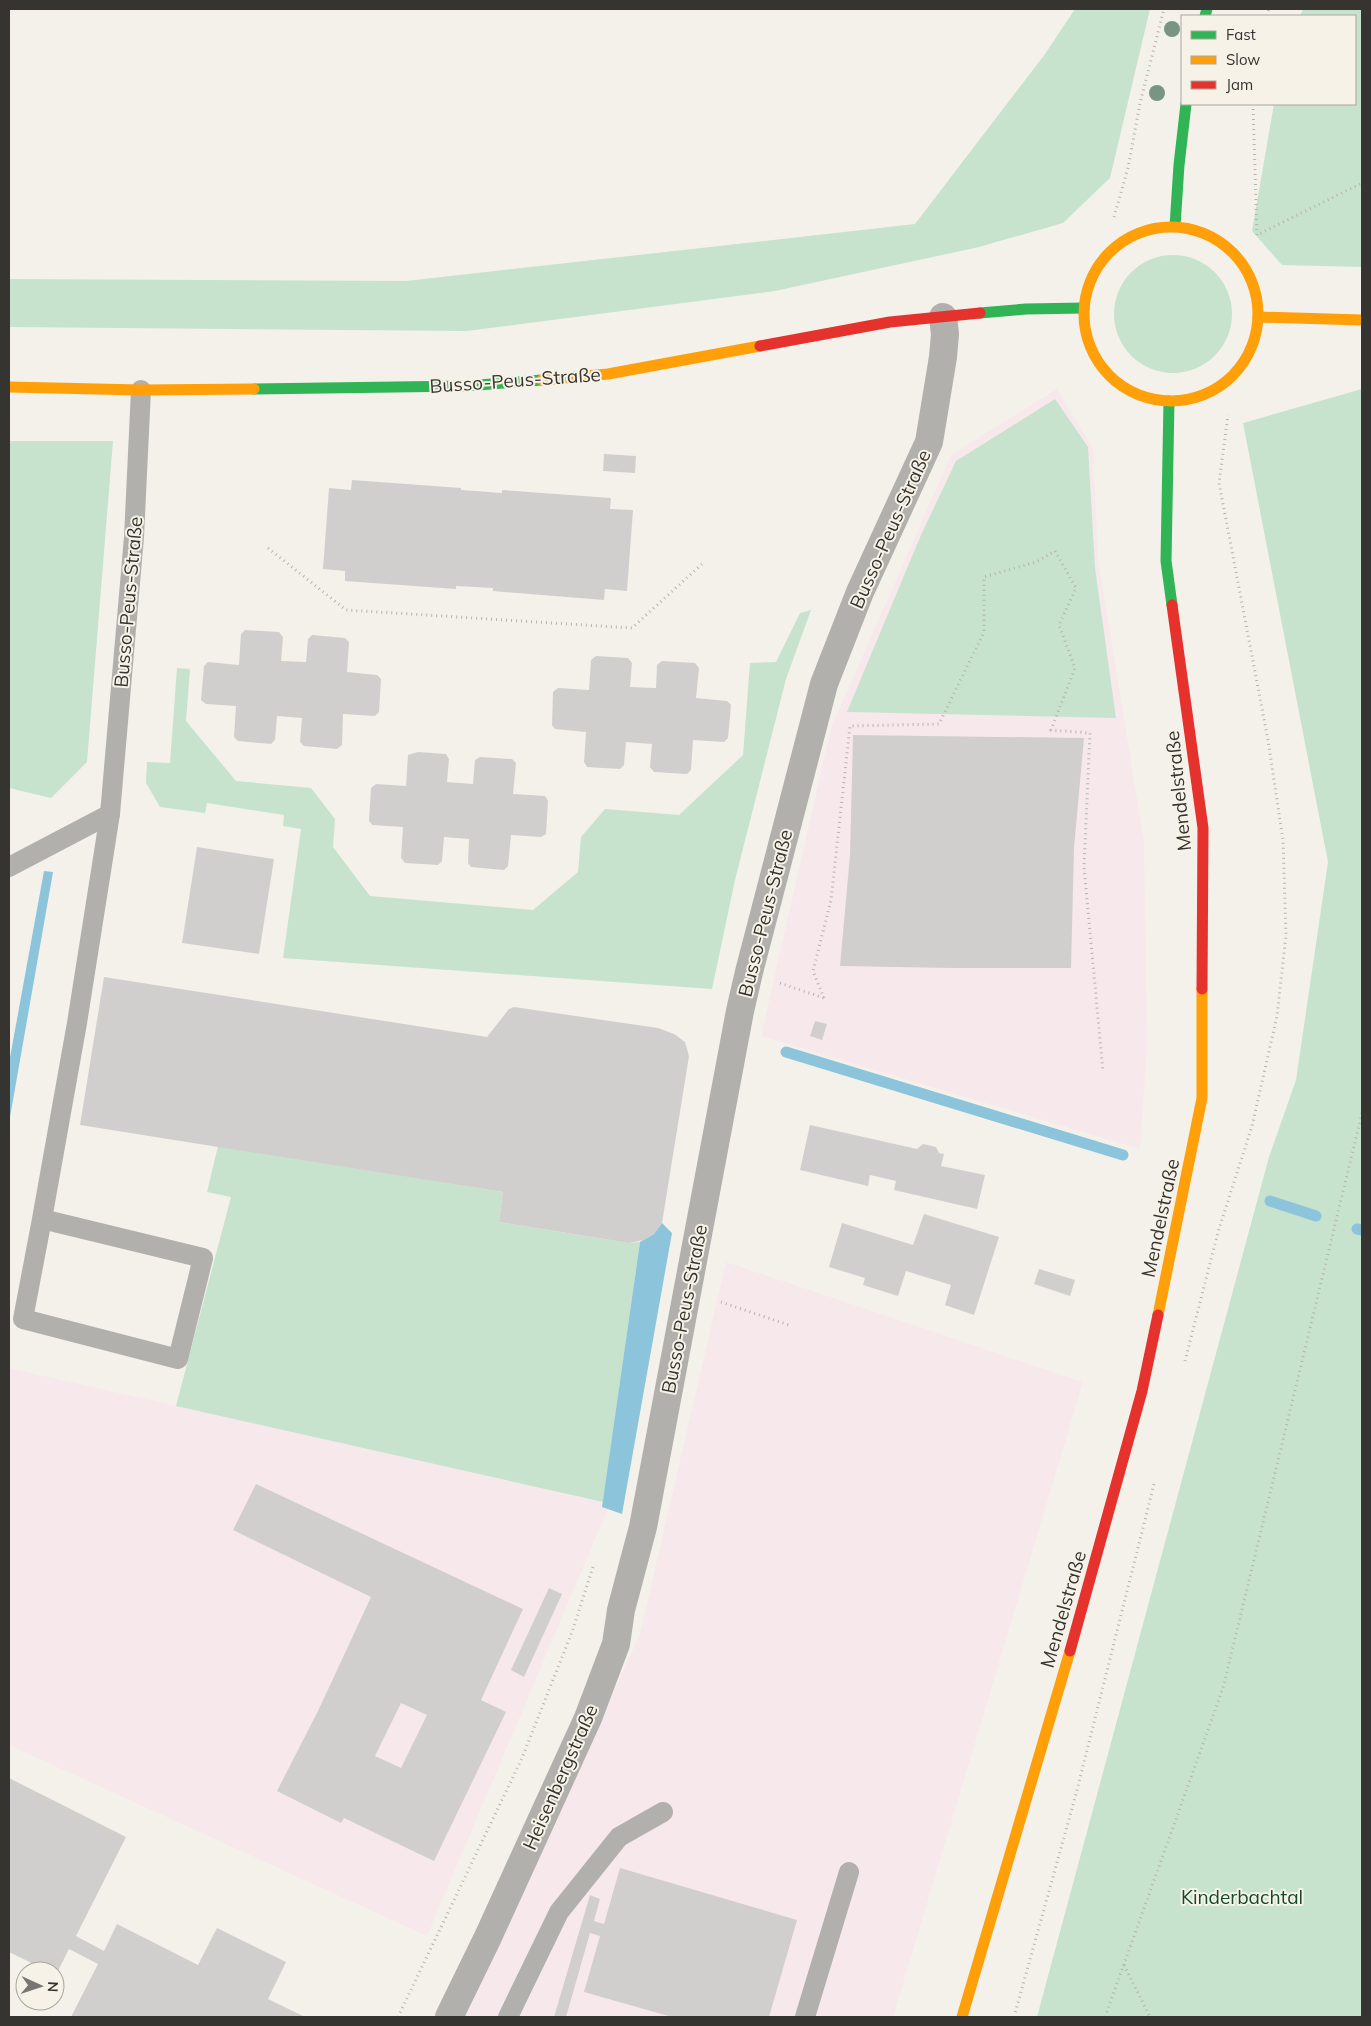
<svg xmlns="http://www.w3.org/2000/svg" width="1371" height="2026" font-family="Mulish,sans-serif">
	<style>
		.commercial { fill: #f7e8ec }
		.green { fill: #c7e3cd }
		.water { fill: #8bc4db }
		.lines { fill: none; stroke-linecap: round; stroke-linejoin: round }
		.stream { stroke: #8bc4db; stroke-width: 11 }
		.building { fill: #d1cfce; fill-rule: evenodd }
		.path { stroke: #b4b4b0; stroke-width: 3; stroke-dasharray: 1 4; stroke-linecap: butt }
		.lane { stroke: #b1b0ad; stroke-width: 20 }
		.street { stroke: #b1b0ad; stroke-width: 28 }
		.fast { stroke: #30b455; stroke-width: 11 }
		.slow { stroke: #ff9f0a; stroke-width: 11 }
		.jam { stroke: #e5322d; stroke-width: 11 }
		.tree { fill: #789583 }
		.labels { text-anchor: middle; dominant-baseline: central; stroke-width: 4; stroke-linejoin: round; paint-order: stroke }
		.street-label { font-size: 19px; fill: #363430; stroke: #f7f2e7 }
		.park-label { font-size: 19px; fill: #134a2e; stroke: #f7f2e7 }
	</style>
	<rect width="100%" height="100%" fill="#f4f1ea"/>
	<!-- commercial -->
	<g class="commercial">
		<polygon points="1057,389 1093,449 1098,559 1144,842 1147,1047 1140,1149 761,1036 831,728 951,455"/>
		<polygon points="726,1262 1083,1382 893,2017 465,2017 640,1634"/>
		<polygon points="9,1368 610,1504 427,1936 9,1745"/>
	</g>
	<!-- green -->
	<g class="green">
		<polygon points="1075,9 1150,9 1110,178 1063,223 979,247 775,291 467,331 9,327 9,279 406,281 915,224 1045,54"/>
		<polygon points="1303,9 1362,9 1362,267 1282,265 1252,231 1274,104 1355,104 1355,16 1300,16"/>
		<circle cx="1173" cy="314" r="59"/>
		<polygon points="1362,389 1362,2017 1037,2017 1269,1157 1296,1080 1328,862 1243,423"/>
		<polygon points="1055,399 1088,447 1095,568 1116,718 847,712 921,535 956,461"/>
		<polygon points="9,441 113,441 87,762 51,798 9,788"/>
		<polygon points="811,610 786,679 735,880 712,989 283,958 301,829 283,826 284,815 207,803 205,813 160,807 146,783 147,762 170,763 177,668 190,669 186,721 236,781 311,788 335,819 333,847 370,896 533,910 578,872 581,837 605,809 679,815 743,755 750,663 776,662 800,613"/>
		<polygon points="218,1146 503,1192 499,1222 629,1243 640,1242 603,1502 176,1406 231,1197 207,1192"/>
	</g>
	<!-- water -->
	<g class="water">
		<polygon points="44,871 53,872 9,1123 9,1063"/>
		<polygon points="662,1223 672,1233 622,1514 602,1507 640,1242 654,1234"/>
	</g>
	<g class="lines">
		<!-- stream -->
		<g class="stream">
			<polyline points="786,1052 1123,1155"/>
			<polyline points="1270,1201 1316,1216"/>
			<polyline points="1357,1229 1362,1230"/>
		</g>
	</g>
	<!-- building -->
	<g class="building">
		<polygon points="604,454 636,456 635,473 603,471"/>
		<polygon points="352,480 461,488 461,490 502,493 502,490 611,498 610,509 633,510 627,591 605,589 604,600 493,591 493,588 456,586 456,589 345,581 345,571 323,569 329,488 351,490"/>
		<polygon points="245,630 279,632 283,637 281,661 306,662 308,639 312,635 345,638 349,642 347,672 377,675 381,679 379,712 375,716 343,714 342,745 337,749 304,746 300,742 302,718 277,716 275,740 271,744 238,741 234,737 236,706 206,704 201,700 204,666 208,662 239,665 241,634"/>
		<polygon points="596,656 628,658 632,663 630,687 656,688 657,665 662,661 695,663 699,668 696,698 727,701 731,705 728,738 724,742 693,740 691,770 687,774 654,772 650,767 652,744 626,742 624,765 620,769 587,767 584,762 586,732 555,729 552,725 553,692 558,688 589,690 591,660"/>
		<polygon points="853,735 1084,738 1074,848 1071,968 951,968 840,966 850,855"/>
		<polygon points="418,752 446,754 449,759 447,782 473,784 475,760 480,757 512,759 516,763 513,794 545,796 548,801 546,834 541,837 511,835 508,866 504,870 471,867 468,863 469,839 444,837 442,861 438,865 405,863 401,858 403,827 372,825 369,821 371,788 376,784 406,786 408,755"/>
		<polygon points="197,847 274,859 259,954 182,943"/>
		<polygon points="104,977 487,1037 509,1009 514,1007 658,1028 674,1034 685,1042 689,1056 662,1223 654,1234 644,1240 629,1243 499,1222 503,1192 80,1125"/>
		<polygon points="815,1021 827,1024 822,1040 810,1036"/>
		<polygon points="810,1125 917,1149 923,1144 936,1147 939,1153 944,1154 941,1166 985,1175 977,1209 894,1190 896,1181 870,1175 868,1186 800,1170"/>
		<polygon points="924,1214 999,1237 974,1315 945,1305 951,1285 906,1271 898,1296 863,1285 865,1278 829,1267 842,1223 913,1245"/>
		<polygon points="1039,1269 1075,1280 1070,1296 1034,1284"/>
		<path d="M256 1484 523 1609 481 1700 506 1712 434 1861 344 1818 341 1823 277 1791 318 1711 371 1597 233 1530ZM401 1703 427 1715 401 1768 375 1756Z"/>
		<polygon points="549,1588 562,1594 524,1677 511,1670"/>
		<polygon points="9,1778 126,1837 76,1936 104,1951 117,1924 198,1965 217,1928 286,1962 268,1999 305,2017 71,2017 98,1964 69,1949 56,1975 55,1971 48,1971 9,1952"/>
		<polygon points="620,1868 797,1920 769,2017 672,2017 584,1992 600,1936 590,1933 566,2017 554,2017 590,1895 600,1899 594,1921 604,1924"/>
	</g>
	<g class="lines">
		<!-- path -->
		<g class="path">
			<polyline points="1267,16 1269,9"/>
			<polyline points="1253,104 1257,235 1362,183"/>
			<polyline points="1114,217 1128,168 1140,103 1164,9"/>
			<polyline points="268,548 346,610 632,628 702,564"/>
			<polyline points="780,983 824,998"/>
			<polyline points="824,998 813,971 831,900 850,726 939,724 984,632 984,577 1036,562 1055,551 1076,588 1059,625 1075,668 1051,730 1090,733 1084,867 1103,1072"/>
			<polyline points="721,1302 789,1325"/>
			<polyline points="1185,1361 1218,1232 1252,1126 1277,1016 1286,935 1283,840 1268,740 1219,483 1228,415"/>
			<polyline points="1124,1965 1150,2017"/>
			<polyline points="398,2017 522,1758 572,1632 593,1567"/>
			<polyline points="1014,2017 1076,1794 1154,1484"/>
			<polyline points="1105,2017 1223,1688 1362,1113"/>
		</g>
		<!-- lane -->
		<g class="lane">
			<polyline points="9,867 110,814"/>
			<polyline points="42,1219 23,1319 178,1359 203,1258 42,1219 77,1023 110,814 134,537 141,390"/>
			<polyline points="508,2017 559,1912 619,1837 663,1812"/>
			<polyline points="805,2017 849,1872"/>
		</g>
		<!-- street -->
		<polyline class="street" points="449,2017 488,1937 588,1718 616,1644 621,1610 643,1527 740,1011 749,972 824,684 860,592 929,442 943,357 945,334 943,317"/>
		<!-- fast -->
		<g class="fast">
			<polyline points="1205,16 1207,9"/>
			<polyline points="1175,226 1179,165 1186,104"/>
			<polyline points="980,313 1026,309 1084,308"/>
			<polyline points="254,389 466,386 542,380"/>
			<polyline points="1169,401 1166,561 1172,605"/>
		</g>
		<!-- slow -->
		<g class="slow">
			<circle cx="1171" cy="314" r="87"/>
			<polyline points="1258,317 1362,320"/>
			<polyline points="542,380 608,374 760,346"/>
			<polyline points="9,387 141,390 254,389"/>
			<polyline points="1158,1315 1202,1098 1202,989"/>
			<polyline points="962,2017 1070,1651"/>
		</g>
		<!-- jam -->
		<g class="jam">
			<polyline points="760,346 890,322 980,313"/>
			<polyline points="1172,605 1203,828 1202,989"/>
			<polyline points="1070,1651 1142,1391 1158,1315"/>
		</g>
	</g>
	<!-- trees -->
	<g class="tree">
		<circle cx="1172" cy="29" r="8"/>
		<circle cx="1157" cy="93" r="8"/>
	</g>
	<g class="labels">
		<!-- street labels -->
		<g class="street-label">
			<text transform="translate(515 380) rotate(-4)">Busso-Peus-Straße</text>
			<text transform="translate(890 529) rotate(-66)">Busso-Peus-Straße</text>
			<text transform="translate(128 602) rotate(-85)">Busso-Peus-Straße</text>
			<text transform="translate(1178 791) rotate(-96)">Mendelstraße</text>
			<text transform="translate(765 913) rotate(-76)">Busso-Peus-Straße</text>
			<text transform="translate(1160 1218) rotate(-78)">Mendelstraße</text>
			<text transform="translate(684 1309) rotate(-79)">Busso-Peus-Straße</text>
			<text transform="translate(1063 1609) rotate(-74)">Mendelstraße</text>
			<text transform="translate(560 1777) rotate(-66)">Heisenbergstraße</text>
		</g>
		<!-- park labels -->
		<g class="park-label">
			<text x="1242" y="1897">Kinderbachtal</text>
		</g>
	</g>
	<!-- border -->
	<rect width="1371" height="2026" fill="none" stroke="#363430" stroke-width="20"/>
	<!-- legend -->
	<rect x="1181" y="15" width="175" height="90" fill="#f7f2e7" stroke="#aaa69e"/>
	<rect x="1191" y="31" width="25" height="8" fill="#30b455" stroke="#aaa69e"/>
	<text x="1226" y="40" font-size="15" fill="#363430">Fast</text>
	<rect x="1191" y="56" width="25" height="8" fill="#ff9f0a" stroke="#aaa69e"/>
	<text x="1226" y="65" font-size="15" fill="#363430">Slow</text>
	<rect x="1191" y="81" width="25" height="8" fill="#e5322d" stroke="#aaa69e"/>
	<text x="1226" y="90" font-size="15" fill="#363430">Jam</text>
	<!-- north arrow -->
	<g transform="translate(40 1986) rotate(93)"><circle r="24" fill="#f7f2e7" stroke="#aaa69e"/>
	<path d="M0-4L9 19L0 12L-9 19Z" fill="#787671"/>
	<text y="-8" font-size="14" font-weight="bold" text-anchor="middle" fill="#363430">N</text>
	</g>
</svg>
